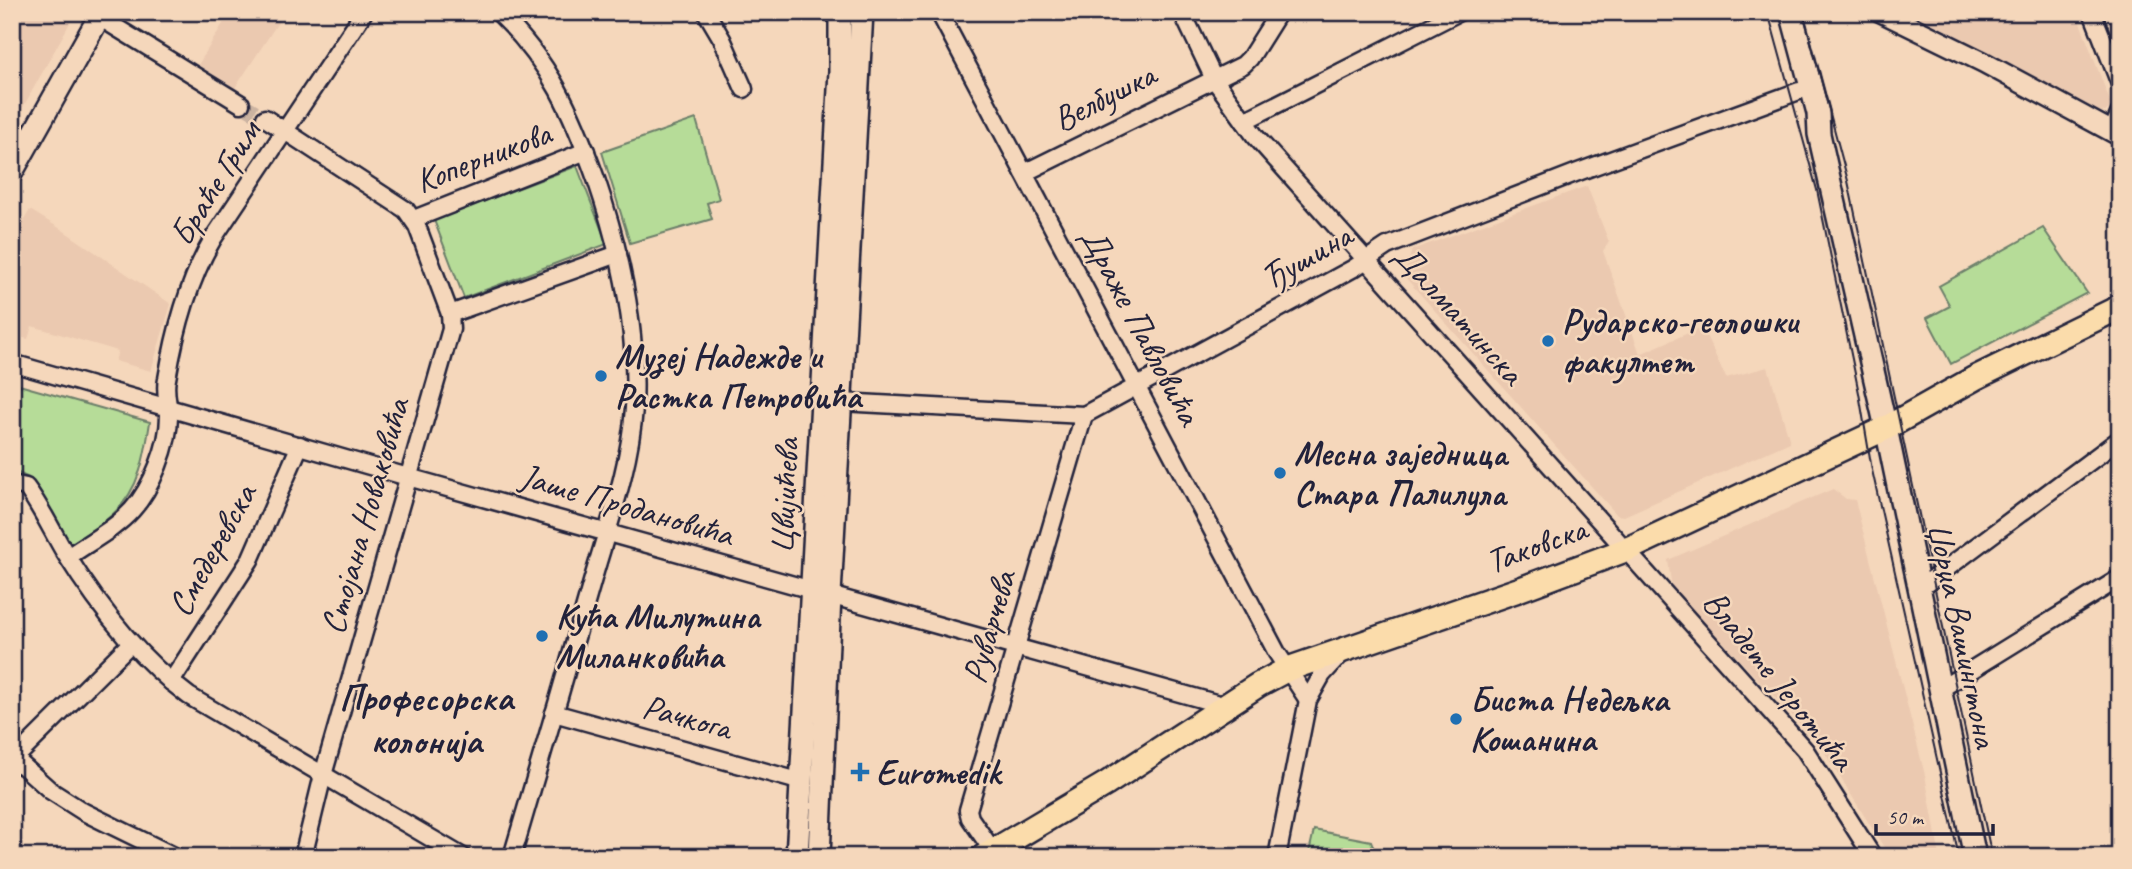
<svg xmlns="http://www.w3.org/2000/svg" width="2132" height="869" font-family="Caveat,sans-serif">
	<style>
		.built { fill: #ebc9b0 }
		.green { fill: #b6dc98; stroke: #6c7f6a; stroke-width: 2 }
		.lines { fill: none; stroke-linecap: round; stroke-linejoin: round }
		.minor-tunnel { stroke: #cbb3a1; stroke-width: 16; stroke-dasharray: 16 8; stroke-linecap: butt }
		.minor-casing { stroke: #22223b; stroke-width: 21 }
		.tertiary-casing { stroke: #22223b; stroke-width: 24 }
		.secondary-casing { stroke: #22223b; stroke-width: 26 }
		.primary-casing { stroke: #22223b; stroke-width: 28 }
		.minor { stroke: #f5d7bb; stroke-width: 16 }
		.tertiary { stroke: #f5d7bb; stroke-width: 19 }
		.secondary { stroke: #f5d7bb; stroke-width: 21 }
		.primary { stroke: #fbdcab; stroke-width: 23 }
		.tram { stroke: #22223b; stroke-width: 2 }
		.poi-dot { fill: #1f6fb2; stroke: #f5d7bb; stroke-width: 2.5 }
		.labels { text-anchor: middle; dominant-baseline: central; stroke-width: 5; stroke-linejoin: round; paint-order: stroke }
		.street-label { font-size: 35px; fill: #22223b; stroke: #f5d7bb }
		.poi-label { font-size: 35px; font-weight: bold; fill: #22223b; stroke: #f5d7bb; text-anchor: start }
		.neighbourhood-label { font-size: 37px; font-weight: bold; fill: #22223b; stroke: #f5d7bb }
	</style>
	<rect width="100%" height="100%" fill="#f5d7bb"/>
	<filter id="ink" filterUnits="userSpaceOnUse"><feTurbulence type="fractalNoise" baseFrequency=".0143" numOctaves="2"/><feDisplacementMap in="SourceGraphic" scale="14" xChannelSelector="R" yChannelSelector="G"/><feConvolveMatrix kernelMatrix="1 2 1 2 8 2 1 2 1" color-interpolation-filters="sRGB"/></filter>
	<g filter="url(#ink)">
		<!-- built -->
		<g class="built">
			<polygon points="12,12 76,12 12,127"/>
			<polygon points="209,12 285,12 235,88 198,65 224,22"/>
			<polygon points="1910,12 2076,12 2111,104 2109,109 2105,112 2099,111"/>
			<polygon points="1587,186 1609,242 1603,251 1640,354 1702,327 1726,378 1768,367 1790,442 1624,516 1617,515 1404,276 1412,250"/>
			<polygon points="30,210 64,231 171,304 151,371 115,361 118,351 32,326 28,339 12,335 12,265 15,260 12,258 12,240"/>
			<polygon points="1833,489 1846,499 1855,500 1925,775 1940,857 1890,857 1820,745 1672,589 1668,560"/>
		</g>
		<!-- green -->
		<g class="green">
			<polygon points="696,119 719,199 707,203 712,219 630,243 602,152"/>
			<polygon points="577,166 607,244 464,298 434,220"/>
			<polygon points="2043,228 2087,293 1951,364 1927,318 1950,306 1939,286"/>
			<path d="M12 383 150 422C145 455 140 489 114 513 102 525 83 535 69 545L31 479 12 470Z"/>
			<polygon points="1314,830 1371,841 1377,857 1308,857"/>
		</g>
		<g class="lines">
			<!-- minor-tunnel -->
			<polyline class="minor-tunnel" points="241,104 265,118"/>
			<defs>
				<g id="minor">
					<path d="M498 12C551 63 572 112 596 179 621 252 638 330 634 408 630 467 608 526 592 582 566 674 539 765 512 857"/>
					<polyline points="706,12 722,39 744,89"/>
					<polyline points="939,12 1277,653 1308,700"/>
					<polyline points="1182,12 1214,79 1255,136 1805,750 1873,857"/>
					<polyline points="2092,12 2120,84"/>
					<polyline points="99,17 241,104"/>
					<polyline points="265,118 406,210 417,226 450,314 451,329 323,775 303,857"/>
					<polyline points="1244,121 1459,12"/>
					<polyline points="2112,131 2120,112"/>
					<polyline points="1024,173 1243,65 1250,58 1279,12"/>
					<polyline points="414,219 586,151"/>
					<polyline points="450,314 618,254"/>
					<polyline points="12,363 408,477 1226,706"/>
					<polyline points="841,402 1084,415 1354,268 1387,246 1578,172 1799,91"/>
					<path d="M12 484 26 487C41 507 52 531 65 553 98 606 139 659 189 696L463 857"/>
					<path d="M68 557C89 542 115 529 132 510 152 488 169 445 169 416 169 404 164 392 167 379 175 331 189 279 214 237L364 12"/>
					<polyline points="1919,589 2120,439"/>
					<polyline points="171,682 250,560 300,445"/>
					<polyline points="1939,690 2120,578"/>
					<polyline points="554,713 802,782"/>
					<polyline points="12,756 51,791 84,812 176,857"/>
					<polyline points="12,766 14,759 131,643"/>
					<polyline points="993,851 970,818 968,810 1084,415"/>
					<polyline points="1277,857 1308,700 1322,675 1342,653"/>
				</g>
				<polyline id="tertiary" points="1881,12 1983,62 2120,136"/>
				<g id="secondary">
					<polyline points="1791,12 1818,113 1819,134 1886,428 1975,857"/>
					<polyline points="12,172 102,12"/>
					<polyline points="797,857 840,71 840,12"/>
					<polyline points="819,857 830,595 862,12"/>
				</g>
				<polyline id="primary" points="983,857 1106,784 1258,685 1288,669 1518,590 1628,549 1886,428 1975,378 2120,307"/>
			</defs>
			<!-- minor casing -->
			<use href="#minor" class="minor-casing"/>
			<!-- tertiary casing -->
			<use href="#tertiary" class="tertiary-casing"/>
			<!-- secondary casing -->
			<use href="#secondary" class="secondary-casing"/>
			<!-- primary casing -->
			<use href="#primary" class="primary-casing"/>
			<!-- minor -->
			<use href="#minor" class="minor"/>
			<!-- tertiary -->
			<use href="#tertiary" class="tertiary"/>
			<!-- secondary -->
			<use href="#secondary" class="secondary"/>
			<!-- primary -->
			<use href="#primary" class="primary"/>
			<!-- tram -->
			<g class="tram">
				<polyline points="1768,12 1817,190 1859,393 1872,470 1959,857"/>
				<polyline points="1803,12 1848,181 1992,857"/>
			</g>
		</g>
	</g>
	<!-- markers -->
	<g class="poi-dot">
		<circle cx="1548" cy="341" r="7"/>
		<circle cx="601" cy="376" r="7"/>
		<circle cx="1280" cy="473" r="7"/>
		<circle cx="542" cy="636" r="7"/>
		<circle cx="1456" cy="719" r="7"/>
		<path d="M856.5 761.5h7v7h7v7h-7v7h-7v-7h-7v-7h7z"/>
	</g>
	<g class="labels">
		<!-- street labels -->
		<g class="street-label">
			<text transform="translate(1104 97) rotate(-27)">Велбушка</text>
			<text transform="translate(483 157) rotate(-21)">Коперникова</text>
			<text transform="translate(215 183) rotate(-58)">Браће Грим</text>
			<text transform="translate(1306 257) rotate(-30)">Ђушина</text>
			<text transform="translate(1459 314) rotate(48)">Далматинска</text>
			<text transform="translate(1141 326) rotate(62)">Драже Павловића</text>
			<text transform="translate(784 496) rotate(-87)">Цвијићева</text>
			<text transform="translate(627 505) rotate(16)">Јаше Продановића</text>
			<text transform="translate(365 516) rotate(-74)">Стојана Новаковића</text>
			<text transform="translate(1536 545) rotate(-20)">Таковска</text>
			<text transform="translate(212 550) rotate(-61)">Смедеревска</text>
			<text transform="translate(989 627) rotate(-74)">Руварчева</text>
			<text transform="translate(1963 635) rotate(78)">Џорџа Вашингтона</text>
			<text transform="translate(1779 680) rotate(51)">Владете Јеротића</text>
			<text transform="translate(687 717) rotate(15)">Рачкога</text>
		</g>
		<!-- poi labels -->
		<g class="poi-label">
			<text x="1562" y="321">Рударско-геолошки<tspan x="1562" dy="40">факултет</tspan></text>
			<text x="615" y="356">Музеј Надежде и<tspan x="615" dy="40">Растка Петровића</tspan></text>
			<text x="1294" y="453">Месна заједница<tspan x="1294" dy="40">Стара Палилула</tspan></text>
			<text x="556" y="616">Кућа Милутина<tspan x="556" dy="40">Миланковића</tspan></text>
			<text x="1470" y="699">Биста Недељка<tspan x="1470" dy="40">Кошанина</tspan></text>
			<text x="876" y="772">Euromedik</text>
		</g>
		<!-- neighbourhood labels -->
		<g class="neighbourhood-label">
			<text x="426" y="697">Професорска<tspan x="426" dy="43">колонија</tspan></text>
		</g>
	</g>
	<!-- margin -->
	<rect width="2132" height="869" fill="none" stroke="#f5d7bb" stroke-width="42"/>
	<rect x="21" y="21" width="2090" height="827" fill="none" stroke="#22223b" stroke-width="2.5" filter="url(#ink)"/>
	<!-- scale -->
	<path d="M1876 824v10h117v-10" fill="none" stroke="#22223b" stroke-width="3.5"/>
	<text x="1887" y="824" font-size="21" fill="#22223b" stroke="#f5d7bb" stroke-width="5" paint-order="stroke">50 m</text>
</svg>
